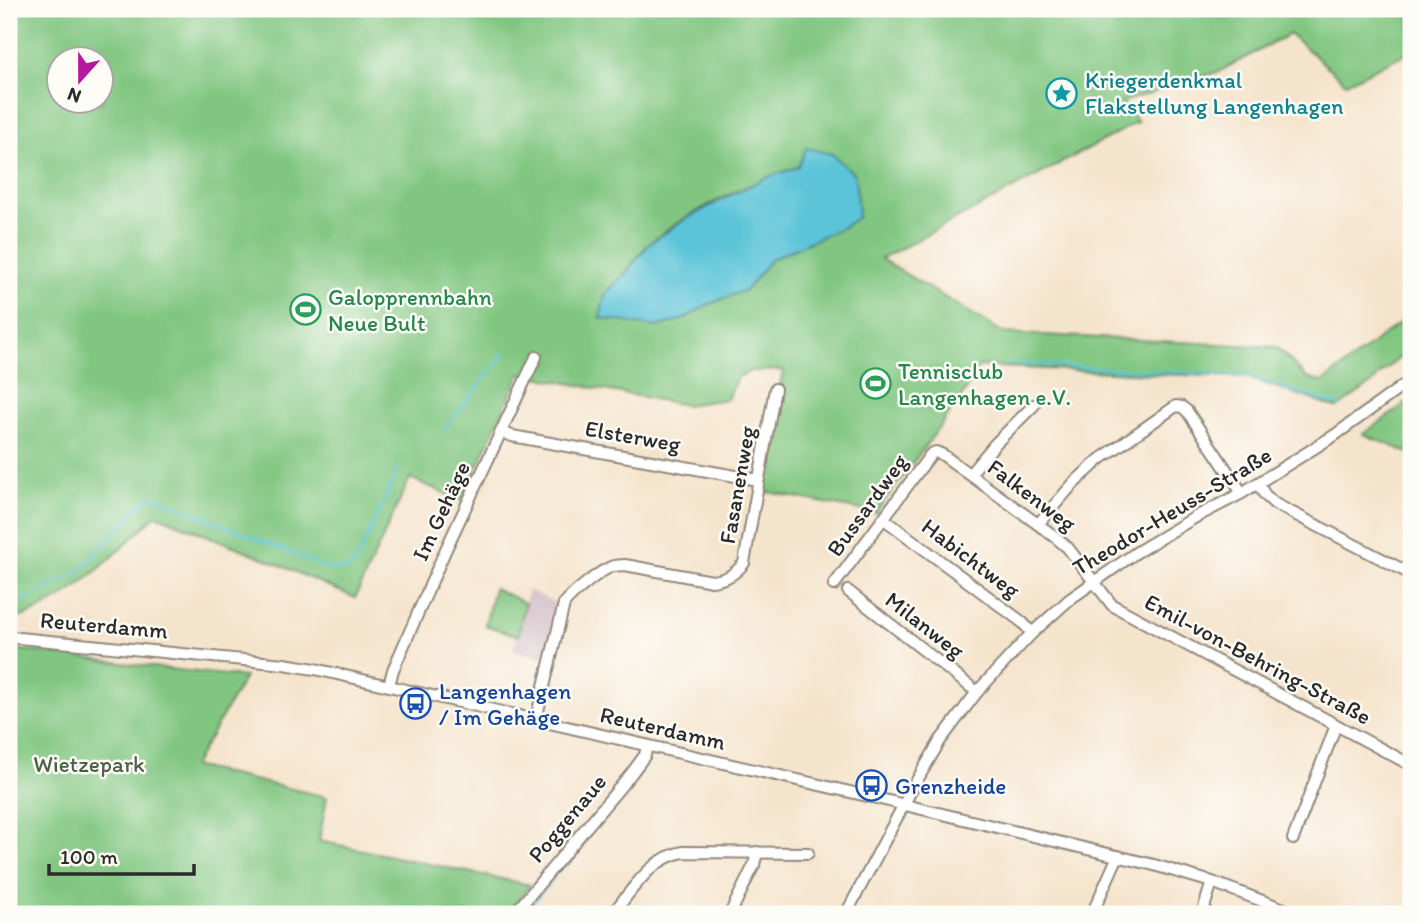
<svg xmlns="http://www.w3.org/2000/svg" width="1420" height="923" font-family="Itim,sans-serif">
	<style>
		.industrial { fill: #d2bdc8 }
		.green { fill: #80c680; stroke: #567856; stroke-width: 2; fill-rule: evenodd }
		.water { fill: #5cc4d8; stroke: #447882; stroke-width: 2 }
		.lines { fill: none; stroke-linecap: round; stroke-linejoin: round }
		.stream { stroke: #5cc4d8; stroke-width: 2.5 }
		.minor-casing { stroke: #90887c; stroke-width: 14 }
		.minor { stroke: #fff; stroke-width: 10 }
		.labels { text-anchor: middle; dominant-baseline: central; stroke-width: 5; stroke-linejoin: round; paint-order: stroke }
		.culture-label { font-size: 23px; fill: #0d838f; stroke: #fdfcf7; text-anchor: start }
		.leisure-label { font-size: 23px; fill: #27864d; stroke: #fdfcf7; text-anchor: start }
		.street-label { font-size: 23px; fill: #2b2b2b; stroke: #fdfcf7 }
		.transit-label { font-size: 23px; fill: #164399; stroke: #fdfcf7; text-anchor: start }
		.park-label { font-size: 23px; fill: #496149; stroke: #fdfcf7 }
	</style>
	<rect width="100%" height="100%" fill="#fdfcf7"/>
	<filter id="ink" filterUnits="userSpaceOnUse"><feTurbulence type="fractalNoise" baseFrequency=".0143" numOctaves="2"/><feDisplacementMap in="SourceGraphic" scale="14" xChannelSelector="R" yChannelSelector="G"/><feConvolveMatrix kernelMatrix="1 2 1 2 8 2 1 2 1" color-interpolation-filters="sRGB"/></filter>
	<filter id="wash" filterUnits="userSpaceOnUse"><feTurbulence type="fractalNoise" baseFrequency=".00686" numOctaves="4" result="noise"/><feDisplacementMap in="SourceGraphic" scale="28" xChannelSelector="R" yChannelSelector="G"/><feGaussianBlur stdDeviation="1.57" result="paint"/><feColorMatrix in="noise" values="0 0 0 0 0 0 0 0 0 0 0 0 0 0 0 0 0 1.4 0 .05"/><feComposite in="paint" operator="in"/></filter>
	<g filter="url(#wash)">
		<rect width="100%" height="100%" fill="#f5e4cc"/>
		<!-- industrial -->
		<polygon class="industrial" points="528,590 558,604 544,658 514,650"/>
		<!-- green -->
		<g class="green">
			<path d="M9 9H1411V51L1346 83 1290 34 1220 71 1122 102 1138 122 881 259 1004 333 1277 347 1307 378 1323 382 1411 314V348L1377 377 1375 381 1337 408 1246 377 1155 374 979 366 961 398 876 513 762 491 783 370 751 371 738 377 727 399 685 405 520 374 462 501 410 478 355 598 266 559 156 515C117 552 64 610 9 620ZM60 60H102V102H60ZM798 167 802 245 771 259 746 290 707 305 684 319 605 294C613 287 621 279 628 270 635 261 643 249 652 241 693 209 749 184 798 167Z"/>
			<polygon points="1411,400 1411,454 1363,434"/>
			<polygon points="494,588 525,603 518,636 485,625"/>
			<polygon points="9,648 169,669 245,677 193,766 327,797 319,841 530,885 507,914 9,914"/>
		</g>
		<!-- water -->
		<polygon class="water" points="806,148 832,154 855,175 858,217 843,227 771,259 746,290 707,305 684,319 657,327 600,318 605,294 625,274 650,243 684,220 719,201 765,178 798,167"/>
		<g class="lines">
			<!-- stream -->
			<g class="stream">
				<polyline points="1008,363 1238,376 1249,377 1339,405"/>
				<polyline points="444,429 506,352"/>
				<polyline points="9,602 23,601 78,572 142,503 153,496 330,569 346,570 357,560 399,467"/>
				<polyline points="524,914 565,863"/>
			</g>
		</g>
	</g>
	<g filter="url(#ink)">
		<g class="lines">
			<defs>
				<g id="minor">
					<polyline points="501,432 512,436 567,446 758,480"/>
					<polyline points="970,474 995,444 1034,405"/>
					<polyline points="1258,484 1265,495 1275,504 1411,574"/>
					<polyline points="884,519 1022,622 1032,633"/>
					<polyline points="1038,524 1073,484 1099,460 1176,406 1182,407 1187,411 1242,493"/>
					<polyline points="834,585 931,454 936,452 943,455 1054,536 1068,548 1112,605 1411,765"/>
					<polyline points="848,591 977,692"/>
					<polyline points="9,637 284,664 315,669 876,798 1154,865 1212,882 1297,914"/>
					<polyline points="389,685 393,670 446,549 536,357"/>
					<path d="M536 719 564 604C572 594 601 569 614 566 614 566 624 565 625 565L712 581C727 579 734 575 744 563L775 389"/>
					<polyline points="1293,839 1336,725"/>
					<polyline points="514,914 631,774 645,755 647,746"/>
					<path d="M612 914C633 890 650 858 683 852L808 853"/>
					<polyline points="730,914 754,865 757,852"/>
					<polyline points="846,914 913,787 940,741 977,692 1032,633 1070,599 1137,552 1194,518 1242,493 1308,452 1335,435 1411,380"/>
					<polyline points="1092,914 1118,856"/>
					<polyline points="1202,914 1212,882"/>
				</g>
			</defs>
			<!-- minor casing -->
			<use href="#minor" class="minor-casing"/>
			<!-- minor -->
			<use href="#minor" class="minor"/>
		</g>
	</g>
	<!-- icons -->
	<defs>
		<symbol id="sight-ring" viewBox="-11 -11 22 22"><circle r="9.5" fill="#fdfcf7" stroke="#0f9aa8" stroke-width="1.5"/><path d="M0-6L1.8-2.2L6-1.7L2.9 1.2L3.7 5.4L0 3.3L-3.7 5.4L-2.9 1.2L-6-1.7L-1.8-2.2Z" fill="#0f9aa8"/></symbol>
		<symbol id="stadium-ring" viewBox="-11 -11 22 22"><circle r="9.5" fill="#fdfcf7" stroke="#2e9e5b" stroke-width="1.5"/><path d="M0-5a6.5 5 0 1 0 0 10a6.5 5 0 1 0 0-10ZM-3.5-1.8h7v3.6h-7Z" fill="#2e9e5b"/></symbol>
		<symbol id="bus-ring" viewBox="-11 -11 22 22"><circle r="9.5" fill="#fdfcf7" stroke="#1a4fb4" stroke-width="1.5"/><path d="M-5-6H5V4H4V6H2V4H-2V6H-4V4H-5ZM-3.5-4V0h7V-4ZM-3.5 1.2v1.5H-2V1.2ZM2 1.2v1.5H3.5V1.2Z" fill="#1a4fb4"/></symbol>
	</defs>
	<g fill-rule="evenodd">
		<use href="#sight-ring" x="1044" y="76" width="35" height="35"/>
		<use href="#stadium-ring" x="288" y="292" width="35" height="35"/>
		<use href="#stadium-ring" x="858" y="366" width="35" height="35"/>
		<use href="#bus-ring" x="398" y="686" width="35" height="35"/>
		<use href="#bus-ring" x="854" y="768" width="35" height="35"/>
	</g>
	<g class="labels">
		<!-- culture labels -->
		<g class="culture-label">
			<text x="1085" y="80">Kriegerdenkmal<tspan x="1085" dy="26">Flakstellung Langenhagen</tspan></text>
		</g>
		<!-- leisure labels -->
		<g class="leisure-label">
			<text x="328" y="297">Galopprennbahn<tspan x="328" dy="26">Neue Bult</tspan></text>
			<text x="898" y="371">Tennisclub<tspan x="898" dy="26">Langenhagen e.V.</tspan></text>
		</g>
		<!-- street labels -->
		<g class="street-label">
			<text transform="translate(633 436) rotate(10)">Elsterweg</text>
			<text transform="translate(737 485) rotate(-80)">Fasanenweg</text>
			<text transform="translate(1032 495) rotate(37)">Falkenweg</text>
			<text transform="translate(867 505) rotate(-54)">Bussardweg</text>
			<text transform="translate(441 511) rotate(-65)">Im Gehäge</text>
			<text transform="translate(1172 511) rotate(-31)">Theodor-Heuss-Straße</text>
			<text transform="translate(971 558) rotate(37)">Habichtweg</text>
			<text transform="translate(104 625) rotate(5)">Reuterdamm</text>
			<text transform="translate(925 625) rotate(38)">Milanweg</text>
			<text transform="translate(1258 659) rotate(28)">Emil-von-Behring-Straße</text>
			<text transform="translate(663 728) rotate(13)">Reuterdamm</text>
			<text transform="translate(567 818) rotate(-50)">Poggenaue</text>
		</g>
		<!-- transit labels -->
		<g class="transit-label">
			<text x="439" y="691">Langenhagen<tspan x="439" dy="26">/ Im Gehäge</tspan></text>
			<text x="895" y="786">Grenzheide</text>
		</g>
		<!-- park labels -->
		<g class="park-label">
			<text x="89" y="764">Wietzepark</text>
		</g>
	</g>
	<!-- margin -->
	<rect width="1420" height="923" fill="none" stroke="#fdfcf7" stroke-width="35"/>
	<!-- north arrow -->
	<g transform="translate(80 80) rotate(201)"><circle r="33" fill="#fdfcf7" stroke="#a9a8a5" stroke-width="2"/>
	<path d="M0-5L12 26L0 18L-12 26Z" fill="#b5179e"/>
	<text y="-10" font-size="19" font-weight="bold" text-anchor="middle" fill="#2b2b2b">N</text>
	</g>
	<!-- scale -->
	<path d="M49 864v10h145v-10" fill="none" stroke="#2b2b2b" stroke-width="3.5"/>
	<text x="60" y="864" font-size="21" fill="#2b2b2b" stroke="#fdfcf7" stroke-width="5" paint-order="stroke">100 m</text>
</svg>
